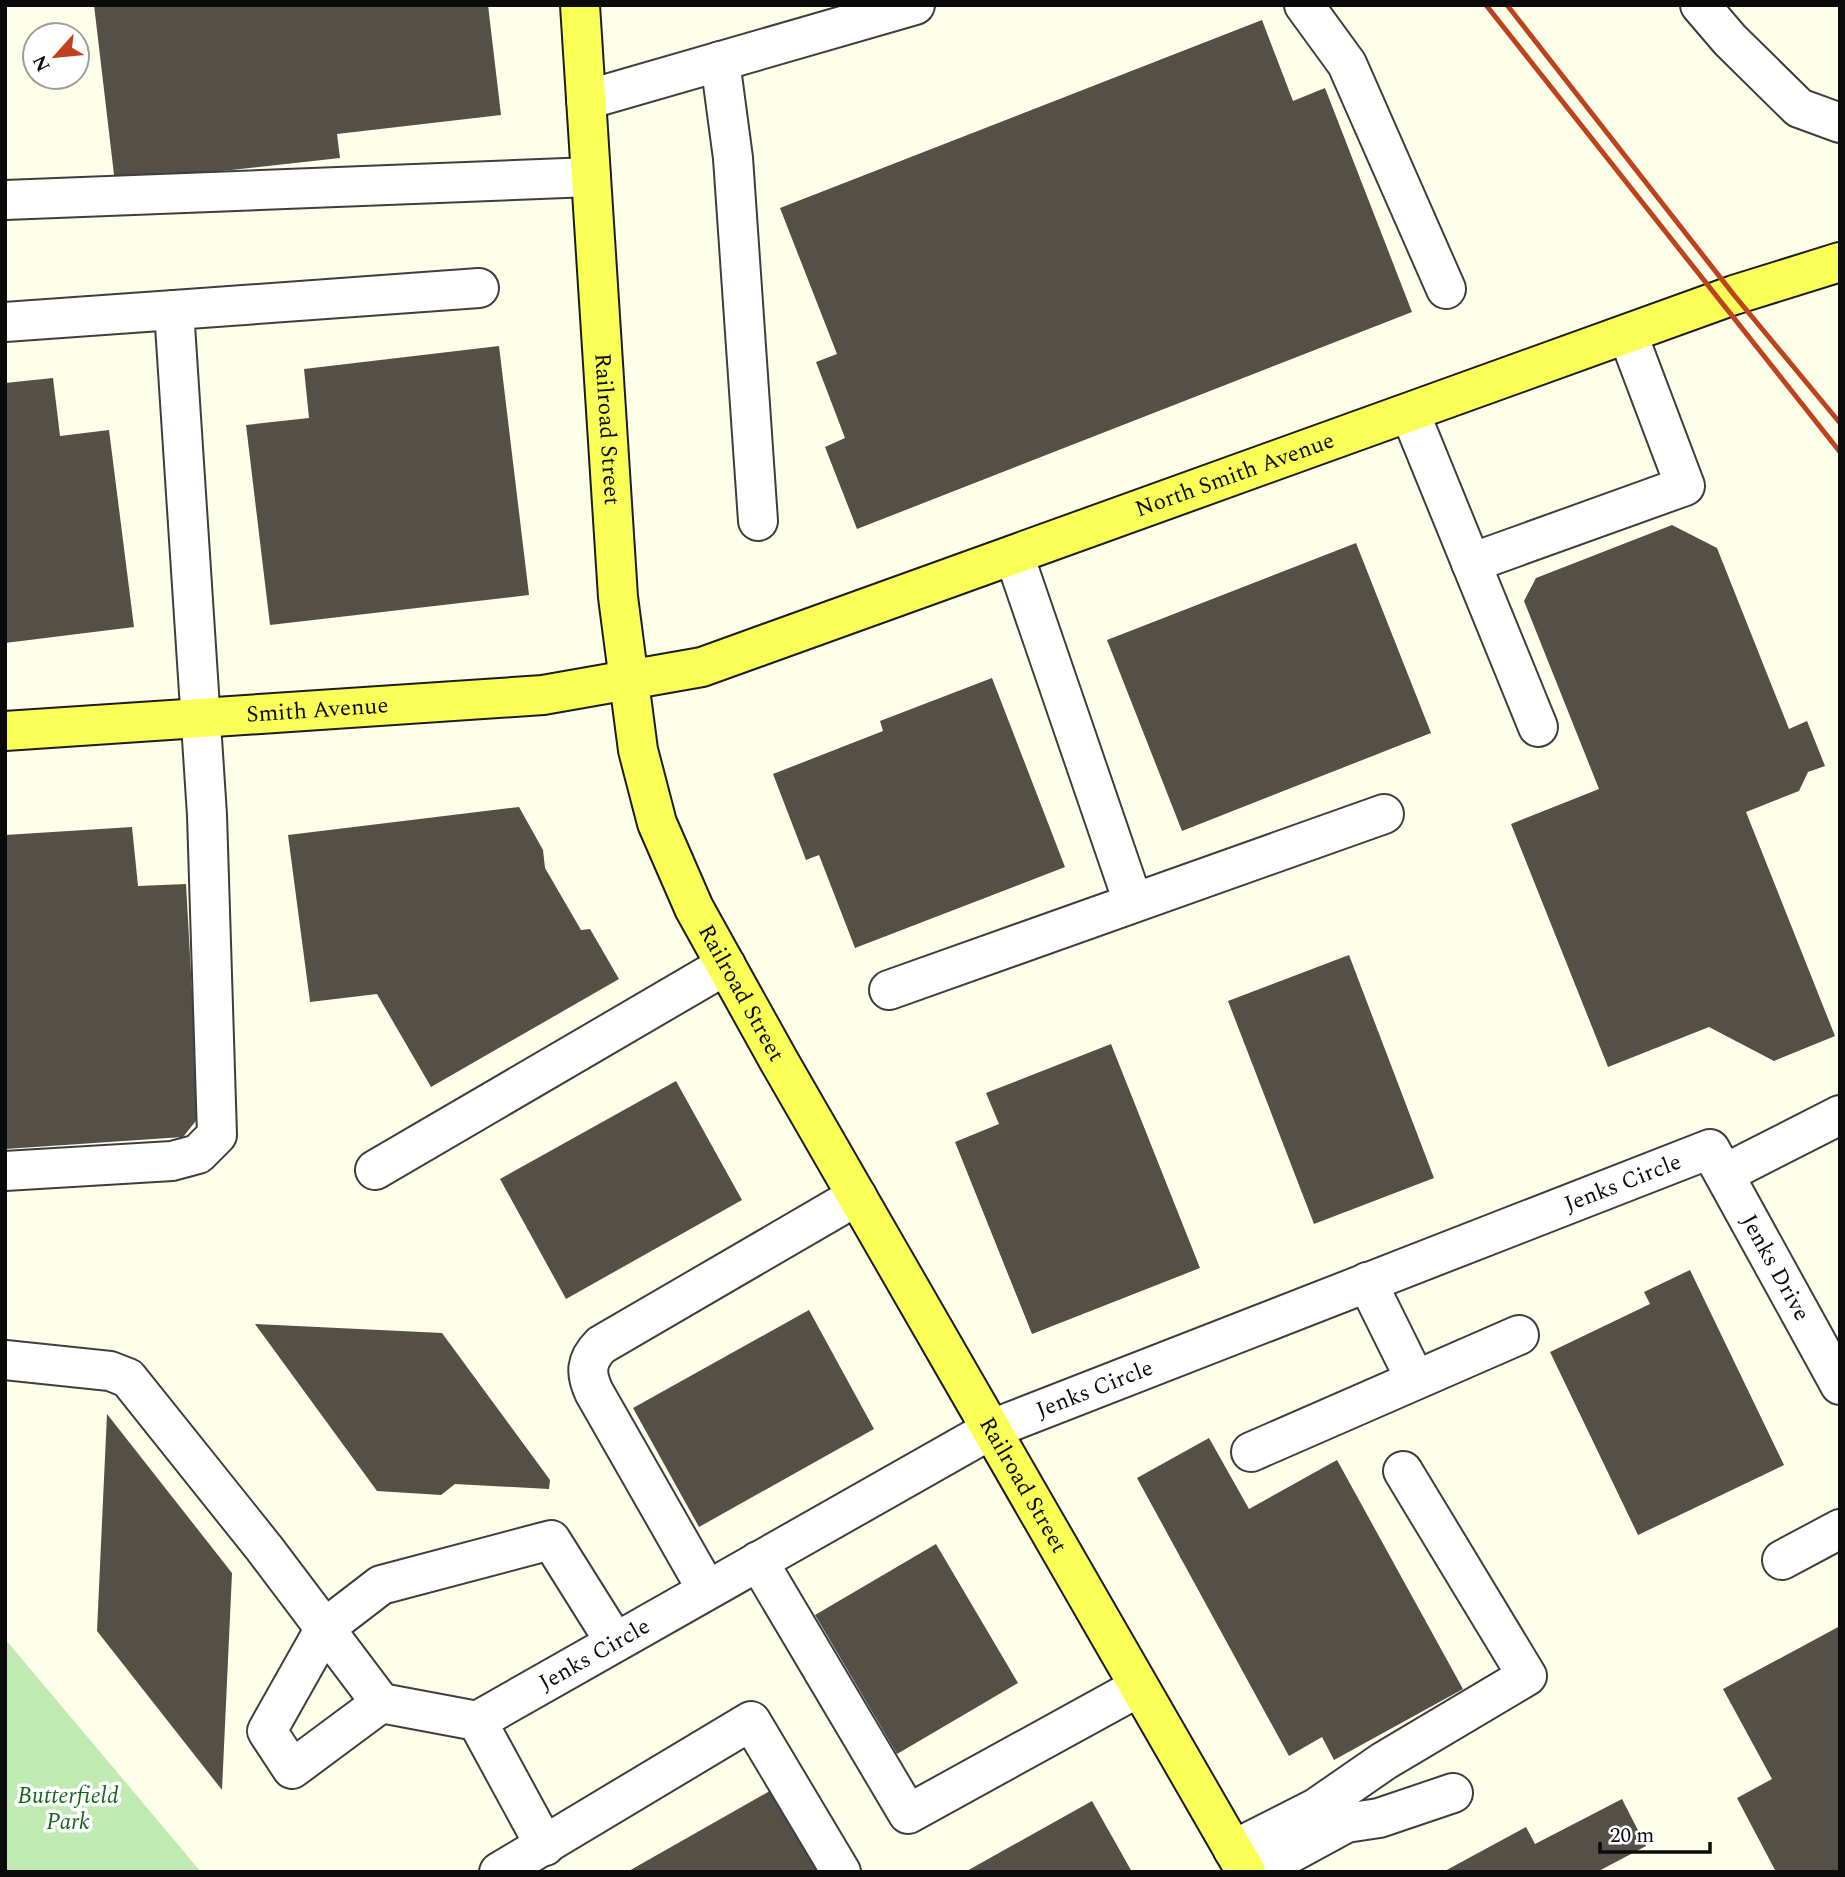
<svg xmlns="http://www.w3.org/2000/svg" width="1845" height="1877" font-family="Spectral,serif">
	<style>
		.green { fill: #bfeab1 }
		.building { fill: #544f47 }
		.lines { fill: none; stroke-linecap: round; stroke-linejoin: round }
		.minor-casing { stroke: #3e3e3e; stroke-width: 42 }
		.major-casing { stroke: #1c1c1c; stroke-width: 42 }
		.minor { stroke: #fff; stroke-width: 38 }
		.major { stroke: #faff58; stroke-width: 38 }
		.rail { stroke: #bf421e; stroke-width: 5 }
		.labels { text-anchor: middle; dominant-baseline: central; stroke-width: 7; stroke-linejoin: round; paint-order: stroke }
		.street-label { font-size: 23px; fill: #0b0b0b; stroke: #fff }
		.park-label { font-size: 23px; font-style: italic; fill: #19641e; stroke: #fff }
	</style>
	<rect width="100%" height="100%" fill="#fdffe8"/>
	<!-- green -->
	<polygon class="green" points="5,1639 201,1872 5,1872"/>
	<!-- building -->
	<g class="building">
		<polygon points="94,5 488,5 501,115 337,134 340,158 115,183"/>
		<polygon points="1262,20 1293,101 1325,88 1412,312 857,529 825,447 845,438 816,362 837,354 780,208"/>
		<polygon points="499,346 529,595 270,625 246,425 309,418 304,369"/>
		<polygon points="53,378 60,436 109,430 134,627 5,643 5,383"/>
		<polygon points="1672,525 1717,548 1789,729 1807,721 1825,766 1808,772 1799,791 1746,812 1835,1036 1774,1061 1709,1027 1608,1067 1511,824 1599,789 1524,601 1536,578"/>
		<polygon points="1356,543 1431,733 1182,831 1107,640"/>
		<polygon points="992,678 1065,867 855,948 819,855 806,860 773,774 883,731 880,721"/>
		<polygon points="519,807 543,850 545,868 581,930 590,929 619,979 431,1087 377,994 310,1002 288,835"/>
		<polygon points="132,827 138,886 186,884 199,1117 183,1137 5,1149 5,835"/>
		<polygon points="1349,955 1434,1178 1314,1224 1228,1001"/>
		<polygon points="1111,1044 1200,1268 1032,1334 955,1142 999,1124 986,1093"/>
		<polygon points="676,1081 742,1200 566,1299 500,1179"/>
		<polygon points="1690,1270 1784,1465 1638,1535 1550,1352 1650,1304 1644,1292"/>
		<polygon points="809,1310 874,1429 699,1527 633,1408"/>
		<polygon points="255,1324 442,1333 550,1480 549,1489 455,1484 441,1495 377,1491"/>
		<polygon points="107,1414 232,1573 222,1790 97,1631"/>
		<polygon points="1209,1438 1249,1509 1337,1460 1463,1689 1334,1760 1322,1737 1289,1756 1137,1478"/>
		<polygon points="936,1544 1018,1683 897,1754 815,1615"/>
		<polygon points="1840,1626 1840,1872 1776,1872 1737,1798 1772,1779 1723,1689"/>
		<polygon points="775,1788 823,1872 627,1872"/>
		<polygon points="1622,1799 1646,1846 1597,1872 1443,1872 1526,1827 1535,1844"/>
		<polygon points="1092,1801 1132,1872 965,1872"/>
	</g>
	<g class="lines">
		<defs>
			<g id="minor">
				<polyline points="1304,5 1347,64 1446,289"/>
				<polyline points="1700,5 1730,40 1799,108 1840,123"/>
				<polyline points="720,61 733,158 758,521"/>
				<polyline points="586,100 915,5"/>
				<polyline points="5,200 591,177"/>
				<polyline points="5,322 174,310"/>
				<polyline points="1410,413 1538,727"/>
				<polyline points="1014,555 1133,902"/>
				<polyline points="1471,563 1685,486 1628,335"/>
				<polyline points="889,990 1384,814"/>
				<polyline points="375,1170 726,965"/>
				<polyline points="5,1171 172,1161 198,1154 217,1135 207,815 174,310 479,288"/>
				<polyline points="1724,1174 1840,1115"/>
				<polyline points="1367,1282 1415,1379"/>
				<polyline points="5,1360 110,1371 128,1378 264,1548 381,1703 477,1721"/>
				<polyline points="1251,1452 1519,1335"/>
				<polyline points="1782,1560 1840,1529"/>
				<polyline points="758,1561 908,1814 1139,1687"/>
				<path d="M707 1590 594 1392C585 1373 586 1360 601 1345L857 1196"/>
				<polyline points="381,1703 292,1769 267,1731 325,1628 381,1585 551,1540 615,1642"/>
				<path id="s1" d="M477 1721 992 1429 1710 1149 1840 1385"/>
				<polyline points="477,1721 545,1846"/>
				<polyline points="1233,1850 1316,1808 1384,1761 1527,1676 1403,1471"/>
				<polyline points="499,1872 751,1721 841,1872"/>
				<polyline points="1256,1872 1346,1823 1379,1818 1453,1793"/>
			</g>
			<g id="major">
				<path id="s2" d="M580 5 618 597 638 750 657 823 694 908 779 1061 1246 1872"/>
				<path id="s3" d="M5 731 543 695 702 667 1734 295 1840 262"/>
			</g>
		</defs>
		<!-- minor casing -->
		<use href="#minor" class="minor-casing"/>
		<!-- major casing -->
		<use href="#major" class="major-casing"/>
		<!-- minor -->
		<use href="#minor" class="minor"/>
		<!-- major -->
		<use href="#major" class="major"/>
		<!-- rail -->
		<g class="rail">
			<polyline points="1486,5 1840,452"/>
			<polyline points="1507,5 1734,295 1840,423"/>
		</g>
	</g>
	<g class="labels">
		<!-- street labels -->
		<g class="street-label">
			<text stroke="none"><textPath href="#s2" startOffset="425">Railroad Street</textPath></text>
			<text stroke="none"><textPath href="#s3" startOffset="1267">North Smith Avenue</textPath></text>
			<text stroke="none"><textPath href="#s3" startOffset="313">Smith Avenue</textPath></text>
			<text stroke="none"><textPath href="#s2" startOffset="1013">Railroad Street</textPath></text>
			<text stroke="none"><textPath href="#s1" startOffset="1269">Jenks Circle</textPath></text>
			<text stroke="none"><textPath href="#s1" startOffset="1498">Jenks Drive</textPath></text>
			<text stroke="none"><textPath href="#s1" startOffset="702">Jenks Circle</textPath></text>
			<text stroke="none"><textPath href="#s2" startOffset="1580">Railroad Street</textPath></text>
			<text stroke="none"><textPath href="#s1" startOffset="135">Jenks Circle</textPath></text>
		</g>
		<!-- park labels -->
		<g class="park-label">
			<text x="68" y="1796">Butterfield<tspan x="68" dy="26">Park</tspan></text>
		</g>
	</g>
	<!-- border -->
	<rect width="1845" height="1877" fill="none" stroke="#0b0b0b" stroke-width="14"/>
	<!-- north arrow -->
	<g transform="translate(56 56) rotate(243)"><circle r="33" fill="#ffffff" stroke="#9d9d9d" stroke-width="2"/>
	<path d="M0-5L12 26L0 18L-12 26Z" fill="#bf421e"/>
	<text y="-10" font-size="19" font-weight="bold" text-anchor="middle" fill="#0b0b0b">N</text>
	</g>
	<!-- scale -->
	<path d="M1600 1842v10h110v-10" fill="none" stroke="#0b0b0b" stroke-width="3.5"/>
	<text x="1610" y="1842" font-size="21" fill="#0b0b0b" stroke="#ffffff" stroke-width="5" paint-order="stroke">20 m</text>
</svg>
